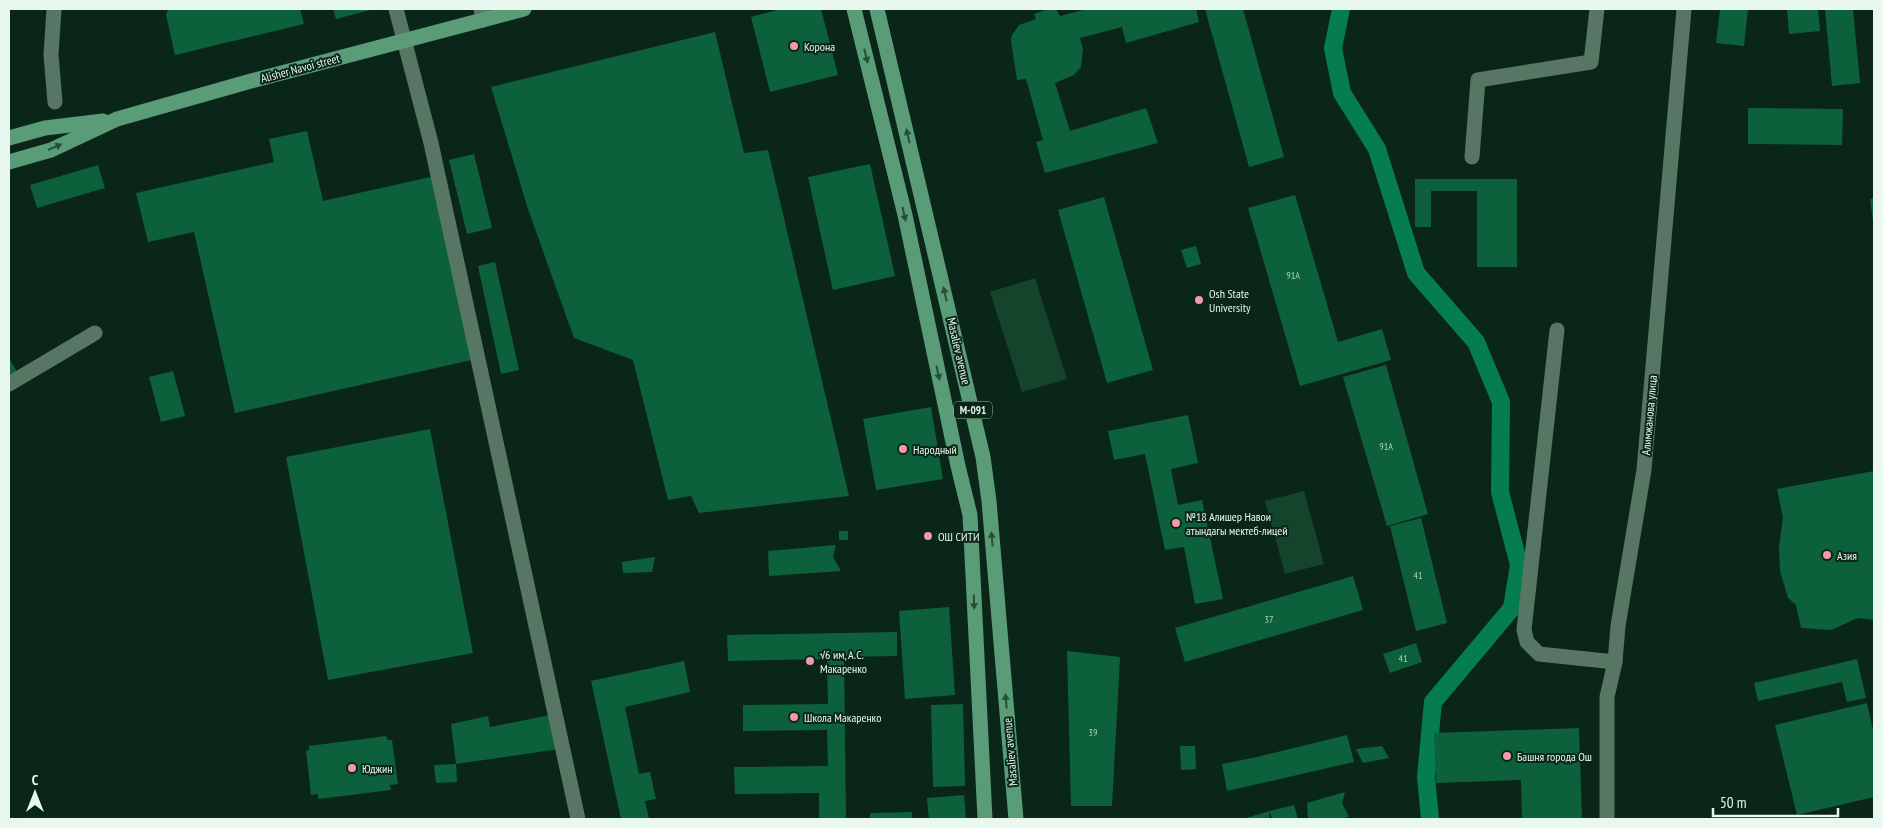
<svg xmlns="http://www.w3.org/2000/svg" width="1883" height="828" font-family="'PT Sans Narrow',sans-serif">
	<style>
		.green { fill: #14442c }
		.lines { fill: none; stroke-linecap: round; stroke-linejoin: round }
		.canal { stroke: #067d4f; stroke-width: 18 }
		.building { fill: #0d603c }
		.minor { stroke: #587664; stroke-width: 15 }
		.tertiary { stroke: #587664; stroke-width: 15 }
		.primary { stroke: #5a9b78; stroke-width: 15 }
		.oneway { fill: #264f3a }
		.poi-dot { fill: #f39aaa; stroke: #0a2618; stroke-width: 2 }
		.labels { text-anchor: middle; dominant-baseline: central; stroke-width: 4; stroke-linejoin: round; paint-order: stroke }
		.number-label { font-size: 10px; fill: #b1d2c2 }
		.shield { fill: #0a2618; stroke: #a5b9ae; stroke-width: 1 }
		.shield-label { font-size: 11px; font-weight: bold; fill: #e8f8ee }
		.poi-label { font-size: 12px; fill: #e8f8ee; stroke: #0a2618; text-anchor: start }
		.street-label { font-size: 12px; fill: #e8f8ee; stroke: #0a2618 }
	</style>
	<rect width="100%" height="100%" fill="#0a2618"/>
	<!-- green -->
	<g class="green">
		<polygon points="1035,278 1067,379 1022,392 990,292"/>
		<polygon points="1304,491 1324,564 1285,574 1265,501"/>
	</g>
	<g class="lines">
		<!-- canal -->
		<polyline class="canal" points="1341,9 1333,48 1342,93 1377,149 1416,273 1476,342 1501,402 1500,492 1519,565 1512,608 1433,702 1426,777 1430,819"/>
	</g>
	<!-- building -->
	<g class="building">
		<polygon points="168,9 300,9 304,24 175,55 166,15"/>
		<polygon points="333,9 374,9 336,19"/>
		<polygon points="781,9 821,9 838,75 770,92 751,17"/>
		<polygon points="1048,9 1056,9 1060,16 1087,9 1196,9 1199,22 1126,43 1122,27 1080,38 1083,49 1081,67 1074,75 1055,83 1070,131 1146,108 1158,143 1045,173 1036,142 1043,140 1026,79 1017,80 1011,41 1012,35 1019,25 1036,19 1034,14"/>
		<polygon points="1205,9 1243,9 1284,157 1249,167"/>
		<polygon points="1720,9 1748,9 1744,46 1716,43"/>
		<polygon points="1787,9 1818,9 1820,31 1789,34"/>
		<polygon points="1825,9 1853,9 1860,83 1832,86"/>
		<polygon points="715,32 744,153 768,150 849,496 699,513 691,496 668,500 633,360 574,338 528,209 491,87"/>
		<polygon points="1748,108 1843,109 1842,145 1748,144"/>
		<polygon points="307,131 323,201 435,176 476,359 235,413 194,232 148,242 136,193 274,162 269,139"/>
		<polygon points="474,154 492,228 467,234 449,160"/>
		<polygon points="870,164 895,276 833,290 808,177"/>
		<polygon points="98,165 105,188 37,208 30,185"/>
		<polygon points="1415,179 1517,179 1517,267 1477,267 1477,191 1431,191 1431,227 1415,227"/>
		<polygon points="1295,195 1338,342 1382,329 1391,360 1300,386 1248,208"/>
		<polygon points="1104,197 1153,370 1107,383 1058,210"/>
		<polygon points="1874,198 1874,221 1873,221 1870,199"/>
		<polygon points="1196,246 1201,264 1187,268 1181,250"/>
		<polygon points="495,262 519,370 501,374 478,266"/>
		<polygon points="9,358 17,372 9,377"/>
		<polygon points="1386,365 1428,514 1387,526 1343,377"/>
		<polygon points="173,371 185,416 161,422 149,377"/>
		<polygon points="931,407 943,479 876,490 863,419"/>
		<polygon points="1188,415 1198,463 1171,469 1178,505 1202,500 1223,599 1195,604 1184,547 1165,550 1145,454 1114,460 1108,431"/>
		<polygon points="430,429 473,653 328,680 286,457"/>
		<polygon points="1874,471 1874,620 1858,618 1831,630 1801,628 1796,605 1788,598 1780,571 1779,547 1783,517 1777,489"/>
		<polygon points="1421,518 1447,623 1416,631 1390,526"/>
		<rect x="839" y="531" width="9" height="9"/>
		<polygon points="836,545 833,557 841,571 769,576 768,551"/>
		<polygon points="655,557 652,572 623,573 622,562"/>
		<polygon points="1353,576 1363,610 1185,662 1175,628"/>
		<polygon points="949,607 955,695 905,699 899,611"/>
		<polygon points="897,632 897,656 844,657 846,819 819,819 819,793 735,794 734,767 828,766 827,730 743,731 743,705 828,704 827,659 728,661 727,635"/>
		<polygon points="1416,643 1422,662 1390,673 1383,654"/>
		<polygon points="1067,651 1120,657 1112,806 1071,806"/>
		<polygon points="1857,659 1866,698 1847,702 1842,682 1758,701 1754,683"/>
		<polygon points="684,661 690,692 625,707 639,774 650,772 656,799 645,801 649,819 621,819 591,681"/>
		<polygon points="1867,703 1874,734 1874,797 1797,815 1775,725"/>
		<polygon points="963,704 965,786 933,787 931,705"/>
		<polygon points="555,714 559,749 456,764 457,782 436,783 434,765 456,764 451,724 488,716 490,727"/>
		<polygon points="1579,728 1582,819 1522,819 1521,780 1436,783 1434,733"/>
		<polygon points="1347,735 1354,762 1227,791 1222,764 1257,757"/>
		<polygon points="386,736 388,740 392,740 398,784 390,785 391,790 318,799 318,794 311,795 306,751 309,750 309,746"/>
		<polygon points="1180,746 1195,746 1196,769 1181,770"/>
		<polygon points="1382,746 1389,758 1363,763 1356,749"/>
		<polygon points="1345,792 1342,803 1349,817 1338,819 1308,819 1307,803"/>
		<polygon points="964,795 966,819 929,819 927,798"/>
		<polygon points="1294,805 1298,819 1272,819 1270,811 1269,819 1242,819 1270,811"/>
		<polygon points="912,812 912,819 870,819 870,813"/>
	</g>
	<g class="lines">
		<!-- minor -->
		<g class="minor">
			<polyline points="54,9 51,55 55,102"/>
			<polyline points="396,9 431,143 578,819"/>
			<polyline points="481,9 483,20"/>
			<polyline points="1472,157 1478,80 1591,62 1597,9"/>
			<polyline points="1557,330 1524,630 1527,642 1539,654 1615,662"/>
			<polyline points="9,384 95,333"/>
		</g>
		<!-- tertiary -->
		<polyline class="tertiary" points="1607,819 1607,697 1615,662 1618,626 1644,470 1684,9"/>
		<!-- primary -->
		<g class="primary">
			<polyline points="854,9 905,215 958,466 970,515 985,819"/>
			<polyline points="877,9 983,457 989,501 1016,819"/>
			<polyline points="9,138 45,128 103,121"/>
			<polyline points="9,162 51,150 117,119 251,81 524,9"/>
		</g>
	</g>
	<!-- one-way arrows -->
	<defs><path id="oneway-solid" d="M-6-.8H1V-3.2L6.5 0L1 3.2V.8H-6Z" transform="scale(1.25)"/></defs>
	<g class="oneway">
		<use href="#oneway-solid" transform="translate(866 56) rotate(76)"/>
		<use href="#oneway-solid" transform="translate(908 136) rotate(-103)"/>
		<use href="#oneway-solid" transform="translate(55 147) rotate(-23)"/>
		<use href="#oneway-solid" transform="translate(904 214) rotate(77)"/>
		<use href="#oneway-solid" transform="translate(945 294) rotate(-103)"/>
		<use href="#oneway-solid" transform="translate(938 373) rotate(78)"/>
		<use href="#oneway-solid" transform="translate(992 539) rotate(-95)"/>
		<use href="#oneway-solid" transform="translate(974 602) rotate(88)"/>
		<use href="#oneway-solid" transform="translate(1006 701) rotate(-95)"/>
	</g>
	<!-- markers -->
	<g class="poi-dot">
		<circle cx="794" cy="46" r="5"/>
		<circle cx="1199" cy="300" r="5"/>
		<circle cx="903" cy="449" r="5"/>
		<circle cx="1176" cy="523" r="5"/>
		<circle cx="928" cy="536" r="5"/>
		<circle cx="1827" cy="555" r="5"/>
		<circle cx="810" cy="661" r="5"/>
		<circle cx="794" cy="717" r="5"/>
		<circle cx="1507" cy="756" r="5"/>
		<circle cx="352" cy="768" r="5"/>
	</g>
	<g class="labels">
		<!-- number labels -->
		<g class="number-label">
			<text x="1293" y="275">91А</text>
			<text x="1386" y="446">91А</text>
			<text x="1418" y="575">41</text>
			<text x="1269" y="619">37</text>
			<text x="1403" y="658">41</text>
			<text x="1093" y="732">39</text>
		</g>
		<!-- shield labels -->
		<rect class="shield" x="954" y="401.5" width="38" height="17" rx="4"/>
		<g class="shield-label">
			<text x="973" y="410">М-091</text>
		</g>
		<!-- poi labels -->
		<g class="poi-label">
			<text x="804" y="46">Корона</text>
			<text x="1209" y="293">Osh State<tspan x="1209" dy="14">University</tspan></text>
			<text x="913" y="449">Народный</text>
			<text x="1186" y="516">№18 Алишер Навои<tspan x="1186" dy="14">атындагы мектеб-лицей</tspan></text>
			<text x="938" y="536">ОШ СИТИ</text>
			<text x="1837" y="555">Азия</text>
			<text x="820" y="654">√6 им, А.С.<tspan x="820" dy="14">Макаренко</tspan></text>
			<text x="804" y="717">Школа Макаренко</text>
			<text x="1517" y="756">Башня города Ош</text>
			<text x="362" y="768">Юджин</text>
		</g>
		<!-- street labels -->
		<g class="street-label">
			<text transform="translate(300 68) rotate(-15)">Alisher Navoi street</text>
			<text transform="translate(959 351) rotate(77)">Masaliev avenue</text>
			<text transform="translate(1649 415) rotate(-85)">Алимжанова улица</text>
			<text transform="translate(1010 752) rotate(-95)">Masaliev avenue</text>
		</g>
	</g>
	<!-- border -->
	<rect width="1883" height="828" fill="none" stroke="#e8f8ee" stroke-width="20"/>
	<!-- north arrow -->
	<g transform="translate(35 793)" stroke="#0a2618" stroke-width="4" paint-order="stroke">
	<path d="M0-4L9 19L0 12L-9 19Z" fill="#e8f8ee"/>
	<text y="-8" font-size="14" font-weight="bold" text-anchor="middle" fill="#e8f8ee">С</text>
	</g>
	<!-- scale -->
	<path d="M1713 808v8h125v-8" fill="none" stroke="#e8f8ee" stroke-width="2.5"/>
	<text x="1720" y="808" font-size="15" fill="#e8f8ee" stroke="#0a2618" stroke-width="4" paint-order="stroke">50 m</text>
</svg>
